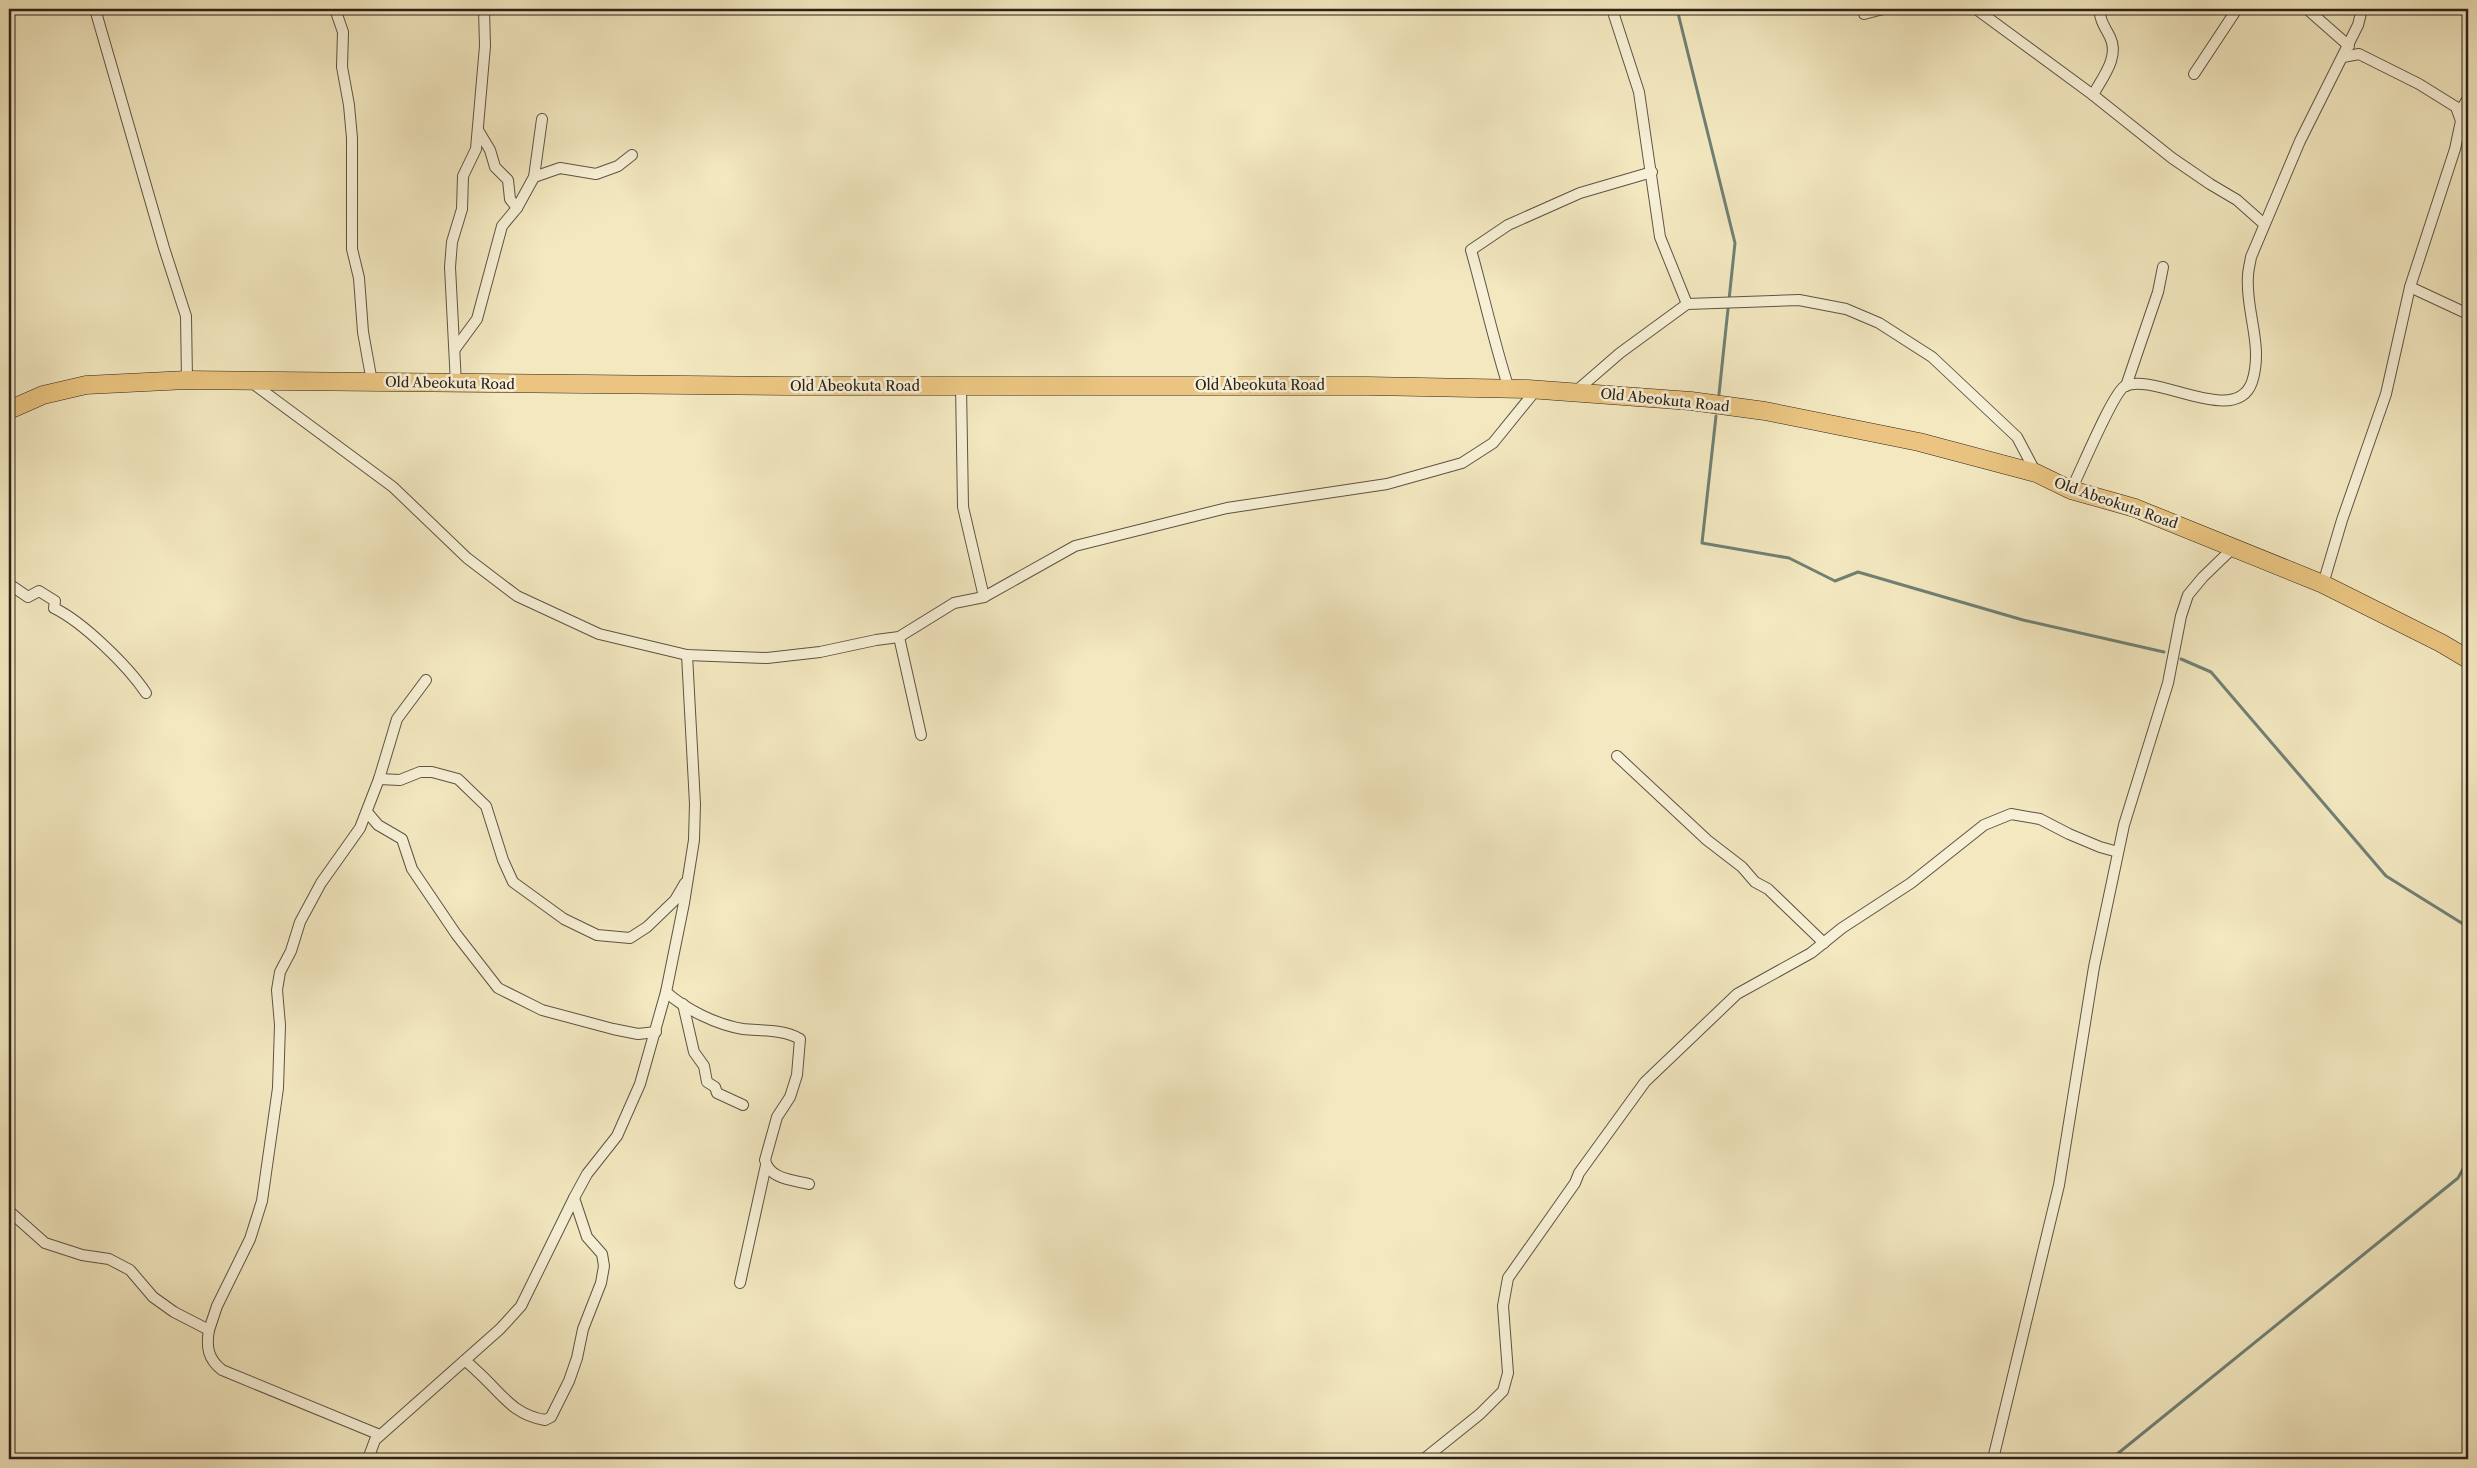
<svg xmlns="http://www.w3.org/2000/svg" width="2477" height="1468" font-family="'Libre Caslon Text',serif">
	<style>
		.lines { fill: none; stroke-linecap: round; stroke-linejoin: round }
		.stream { stroke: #6f8075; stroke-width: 3 }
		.street-casing { stroke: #5e5344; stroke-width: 12 }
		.highway-casing { stroke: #2c211a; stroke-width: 19 }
		.street { stroke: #f7f0d6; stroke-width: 10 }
		.highway { stroke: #eac480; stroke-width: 18 }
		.labels { text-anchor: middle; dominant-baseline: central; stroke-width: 5; stroke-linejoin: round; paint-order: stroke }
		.street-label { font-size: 14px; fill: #2c211a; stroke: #f7f0d6 }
	</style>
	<rect width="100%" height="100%" fill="#f3e8c0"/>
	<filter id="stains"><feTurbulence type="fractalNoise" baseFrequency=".004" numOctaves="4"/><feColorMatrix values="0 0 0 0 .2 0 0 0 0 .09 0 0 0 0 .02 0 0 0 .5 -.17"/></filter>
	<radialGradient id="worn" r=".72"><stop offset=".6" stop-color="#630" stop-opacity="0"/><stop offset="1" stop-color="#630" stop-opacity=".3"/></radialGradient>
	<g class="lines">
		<!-- stream -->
		<g class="stream">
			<polyline points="1677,9 1735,243 1719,394"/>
			<polyline points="1716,416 1702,543 1789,558 1835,581 1858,572 2023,620 2164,652"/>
			<polyline points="2181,659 2211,672 2386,876 2468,927"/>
			<polyline points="2111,1459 2458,1178 2468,1160"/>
		</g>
		<defs>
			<g id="street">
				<polyline points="95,9 164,248 186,316 187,380"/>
				<polyline points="335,9 343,32 342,67 349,105 352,138 352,249 359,278 363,332 372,382"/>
				<polyline points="1612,9 1639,92 1660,237 1687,304"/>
				<polyline points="1976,9 2093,95 2172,158 2210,184 2237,200 2264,224"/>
				<polyline points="2307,9 2349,46"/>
				<polyline points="1864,14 1883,9"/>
				<polyline points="2194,74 2237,9"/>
				<path d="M2093 95C2102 78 2120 57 2110 37 2104 25 2101 23 2099 9"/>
				<polyline points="2459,113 2468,98"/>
				<polyline points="478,130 490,150 495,167 508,180 510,199 517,208"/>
				<polyline points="534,177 560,168 596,174 618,166 632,155"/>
				<polyline points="2410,287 2468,314"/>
				<polyline points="455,349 477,319 502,226 517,208 534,177 542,119"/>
				<polyline points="251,382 393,487 467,558 517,596 599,634 687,655 767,658 820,652 876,640 899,637 954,603 984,597 1075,546 1227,508 1387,484 1462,463 1493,443 1536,390"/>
				<polyline points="456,384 450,267 452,242 462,209 463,176 476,149 485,46 484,9"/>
				<polyline points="961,385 963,507 984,597"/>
				<polyline points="2126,386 2158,292 2163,267"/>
				<path d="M1509 389C1494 343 1484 296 1471 250L1508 225 1580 193 1652 172"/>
				<polyline points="1575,392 1620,353 1687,304 1799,300 1846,309 1879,323 1932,357 2017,437 2036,473"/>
				<path d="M2071 490C2080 473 2113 392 2125 386 2155 372 2236 428 2252 382 2264 346 2245 310 2248 276 2248 270 2250 264 2251 257L2300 141 2358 25 2362 9"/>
				<path d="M9 584 28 597 39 591 55 601 54 608C83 622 128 666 146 693"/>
				<polyline points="2323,584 2342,520 2386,394 2410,287 2455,149 2461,121 2456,107 2419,84 2359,54 2343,57"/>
				<polyline points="899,637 921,735"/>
				<polyline points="1617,756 1707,840 1742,867 1755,882 1768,889 1824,943"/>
				<polyline points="379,779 400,780 420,772 432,772 458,779 486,806 503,860 513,882 564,919 597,935 630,938 647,927 675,900 685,883"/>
				<polyline points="367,812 378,825 402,839 412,869 456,934 498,988 542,1010 613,1029 638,1034 656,1032"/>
				<path d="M666 992C685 1009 717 1025 743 1029 761 1031 783 1029 800 1039L797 1075 790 1097 777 1117 765 1160C769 1179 793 1180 809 1184"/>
				<polyline points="683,1004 694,1052 704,1066 707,1082 715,1087 717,1093 743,1105"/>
				<path d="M9 1211 45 1243 82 1255 109 1259 130 1270 153 1297 174 1312 209 1330C206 1347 208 1359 222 1370L380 1435"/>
				<polyline points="740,1283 766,1165"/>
				<polyline points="209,1330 217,1306 250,1239 262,1201 278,1088 280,1025 277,990 280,972 291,951 300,922 321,883 360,828 379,779 397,719 426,680"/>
				<path d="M464 1361C470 1363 474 1369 479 1373 502 1394 513 1415 545 1420L551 1417 569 1381 577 1358 583 1329 601 1283 604 1266 602 1254 587 1237 574 1198"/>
				<polyline points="368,1459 375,1440 500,1329 521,1306 574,1198 587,1174 617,1136 640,1084 666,992 684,903 694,840 695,804 687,655"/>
				<polyline points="1424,1459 1480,1414 1503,1391 1508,1373 1503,1306 1508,1278 1575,1183 1579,1173 1645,1082 1737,994 1811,953 1842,928 1911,883 1984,825 2011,814 2040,819 2069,834 2100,847 2118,852"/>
				<polyline points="1993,1459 2059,1185 2094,967 2124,825 2168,683 2181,616 2188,595 2203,577 2234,547"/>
			</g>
			<polyline id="highway" points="9,410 43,395 86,385 187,380 788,386 1368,386 1528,389 1691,401 1765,411 1919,442 2036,473 2071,490 2135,508 2323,584 2441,643 2468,659"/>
		</defs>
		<!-- street casing -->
		<use href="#street" class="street-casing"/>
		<!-- highway casing -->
		<use href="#highway" class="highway-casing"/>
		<!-- street -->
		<use href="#street" class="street"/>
		<!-- highway -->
		<use href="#highway" class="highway"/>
	</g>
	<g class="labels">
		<!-- street labels -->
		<g class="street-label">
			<text transform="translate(450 383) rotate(1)">Old Abeokuta Road</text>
			<text x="1260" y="385">Old Abeokuta Road</text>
			<text x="855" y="386">Old Abeokuta Road</text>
			<text transform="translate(1665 400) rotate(6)">Old Abeokuta Road</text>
			<text transform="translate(2116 503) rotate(19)">Old Abeokuta Road</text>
		</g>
	</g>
	<!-- margin -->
	<rect width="2477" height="1468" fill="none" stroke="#f3e8c0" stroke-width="30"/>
	<rect x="10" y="10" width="2457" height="1448" fill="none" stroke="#2c211a" stroke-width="2.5"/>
	<rect x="15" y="15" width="2447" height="1438" fill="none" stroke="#2c211a"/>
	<rect width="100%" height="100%" filter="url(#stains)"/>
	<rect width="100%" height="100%" fill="url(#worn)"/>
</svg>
